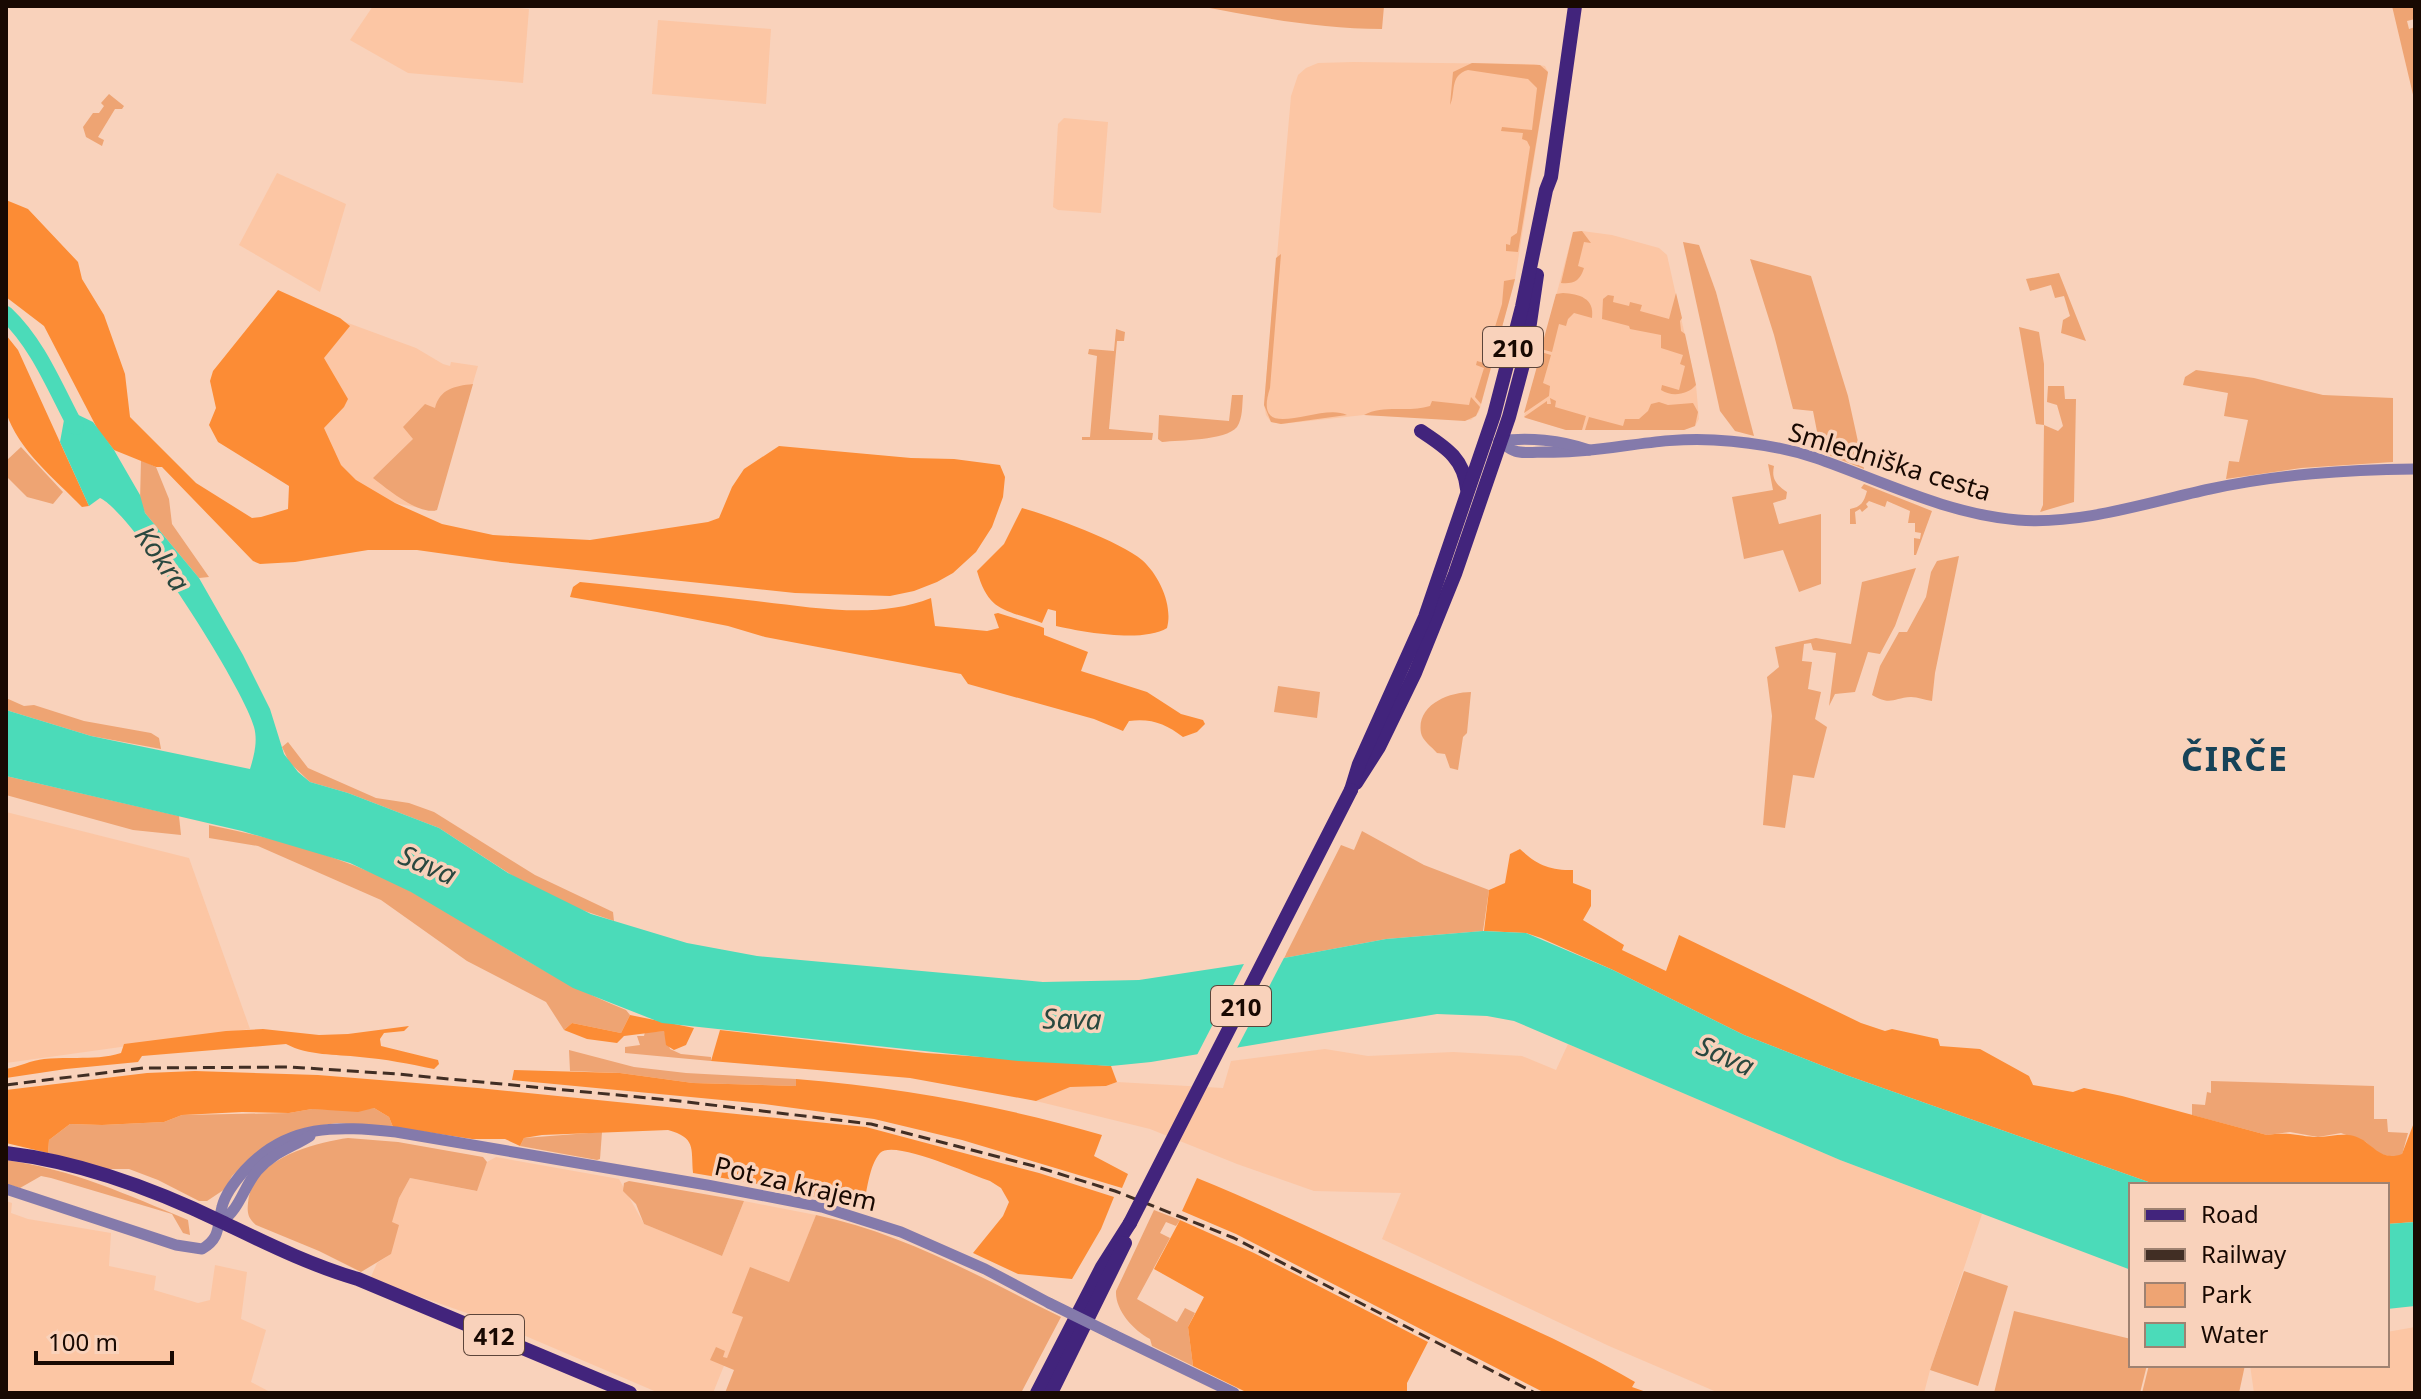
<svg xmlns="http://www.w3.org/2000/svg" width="2421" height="1399" font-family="'Noto Sans',sans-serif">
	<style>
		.built { fill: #fcc6a4 }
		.green { fill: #eea473 }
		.forest { fill: #fc8c35 }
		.water { fill: #4bdbb9 }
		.pier { fill: #f9d2bb }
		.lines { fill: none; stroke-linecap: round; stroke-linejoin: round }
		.river { stroke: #4bdbb9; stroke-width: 16 }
		.tertiary { stroke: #847aab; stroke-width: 11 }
		.primary { stroke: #42247c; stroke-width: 14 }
		.rail { stroke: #412e24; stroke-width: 3; stroke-dasharray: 12 6; stroke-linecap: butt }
		.tertiary-bridge { stroke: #847aab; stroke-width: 11 }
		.primary-bridge { stroke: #42247c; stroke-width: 14 }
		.labels { text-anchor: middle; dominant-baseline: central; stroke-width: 7; stroke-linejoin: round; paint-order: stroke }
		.shield { fill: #f9d2bb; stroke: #5c453a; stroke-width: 2 }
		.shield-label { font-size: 24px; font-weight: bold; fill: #180902 }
		.street-label { font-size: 26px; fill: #180902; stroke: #f9d2bb }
		.water-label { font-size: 28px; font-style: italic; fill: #2a483f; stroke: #f9d2bb }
		.district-label { font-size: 34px; font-weight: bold; letter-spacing: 2px; fill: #174358; stroke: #f9d2bb }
	</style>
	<rect width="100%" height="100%" fill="#f9d2bb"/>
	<!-- built -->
	<g class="built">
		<polygon points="373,6 498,6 529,9 523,83 408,73 350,40"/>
		<polygon points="658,20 771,29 766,104 652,94"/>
		<polygon points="1353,62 1534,64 1545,66 1548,72 1515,279 1479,412 1471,420 1364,415 1281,424 1271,422 1266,415 1264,405 1291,96 1298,75 1306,68 1318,63"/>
		<polygon points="1064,118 1108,122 1101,213 1058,210 1053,207 1058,124"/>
		<polygon points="277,173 346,204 320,292 239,245"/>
		<polygon points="1582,231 1612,235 1659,248 1667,255 1696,385 1699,419 1695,426 1684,430 1566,430 1524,417 1573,232"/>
		<polygon points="310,309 416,348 443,364 450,366 451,362 478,366 435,511 395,503 376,506 318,493"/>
		<polygon points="6,812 189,858 250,1029 6,1063"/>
		<polygon points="1568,1044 1840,1160 1982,1214 1930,1370 1924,1393 1719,1393 1609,1346 1382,1239 1401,1193 1314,1191 1237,1164 1150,1129 1036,1101 1069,1087 1106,1086 1117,1082 1223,1088 1231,1061 1325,1049 1368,1056 1453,1052 1522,1056 1556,1070"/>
		<polygon points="496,1157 619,1179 644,1224 722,1256 744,1201 816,1215 789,1283 750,1268 748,1306 713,1393 659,1393 495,1323 370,1279 377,1263 391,1254 391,1222 399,1198 410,1178 476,1191 487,1162"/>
		<polygon points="6,1201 12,1203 11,1213 28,1219 111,1233 109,1266 156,1276 154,1290 198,1303 210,1300 215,1265 247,1272 241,1319 266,1330 251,1382 272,1393 6,1393"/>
		<polygon points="2415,1327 2415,1393 2254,1393 2250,1365 2387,1365 2387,1332"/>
	</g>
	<!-- green -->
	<g class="green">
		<path d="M1198 6H1384L1382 29C1319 29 1259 17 1198 6Z"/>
		<polygon points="2392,6 2415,6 2415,19 2407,21 2409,29 2415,27 2415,103"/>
		<path d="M1472 63 1540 65 1548 72 1518 252 1506 251V244L1510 245 1511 237 1517 233 1530 147 1527 141 1522 139 1523 133 1501 131 1502 127 1532 130 1537 88 1528 79 1468 70C1449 75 1456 94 1450 105L1453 72Z"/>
		<polygon points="109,94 124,106 122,109 115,109 98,137 104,140 102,146 86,137 83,127 93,113 99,113 104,106 101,103"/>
		<path d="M1582 231 1591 243 1584 242 1578 266 1584 268C1580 281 1574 284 1561 283L1573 232Z"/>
		<polygon points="1683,242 1699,245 1716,292 1754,436 1735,431 1720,411"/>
		<path d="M1281 254 1270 388C1251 447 1320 401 1347 415L1281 424 1271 422 1264 405 1276 258Z"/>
		<polygon points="1750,259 1811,276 1848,396 1864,469 1821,452 1813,411 1793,409 1774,335"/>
		<polygon points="2059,273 2086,341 2061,333 2063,320 2070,316 2064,296 2055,298 2051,285 2030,291 2026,279"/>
		<polygon points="1515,279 1513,287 1481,404 1475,397 1484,368 1476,365 1477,361 1484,363 1502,304 1504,281"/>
		<path d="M1563 293C1579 294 1595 298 1592 318L1574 313 1568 319 1566 326 1559 324 1552 352 1541 349 1556 294Z"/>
		<path d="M1676 293 1682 318 1680 321 1681 331 1685 334 1696 385C1688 395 1671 397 1661 390L1662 385 1679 390 1685 366 1680 364 1683 355 1661 348V335L1630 329 1629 326 1602 319 1603 299 1608 295 1614 296 1613 302 1629 306 1630 302 1642 305 1640 311 1669 319Z"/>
		<polygon points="2019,327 2039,332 2044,364 2044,425 2058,431 2063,426 2057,405 2047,402 2048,386 2064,386 2065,399 2076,399 2074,502 2040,512 2043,505 2044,425 2036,424"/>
		<polygon points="1116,329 1125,332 1124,341 1117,341 1109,429 1153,433 1152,440 1082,440 1082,437 1090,437 1097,356 1088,354 1089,349 1114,351"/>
		<polygon points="1541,352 1551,355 1543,383 1550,386 1549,396 1524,413"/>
		<polygon points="2196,370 2254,378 2323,395 2393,398 2393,462 2301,468 2226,479 2229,461 2239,462 2248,420 2224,416 2228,393 2183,385 2185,377"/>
		<path d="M473 384 437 510C420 516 387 489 373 478L413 439 403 427 425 404 435 408C440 389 454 386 473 384Z"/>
		<path d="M1232 395H1243C1242 405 1243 418 1237 427 1225 441 1180 440 1162 442L1158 439 1159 415 1229 421Z"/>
		<path d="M1471 397 1480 407 1476 416 1465 421 1364 415C1383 404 1409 413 1430 406L1432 401 1469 405Z"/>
		<polygon points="1550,398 1556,401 1555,407 1586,416 1582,430 1566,430 1526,418 1524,417 1547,401 1547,404 1551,404"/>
		<polygon points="1659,402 1668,405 1693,403 1698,412 1695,426 1684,430 1585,430 1589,417 1623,426 1625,419 1639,419 1648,411 1651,404"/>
		<polygon points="21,447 63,492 53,504 27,497 6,476 6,461"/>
		<polygon points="141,460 156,467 169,499 172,524 209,577 199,578 145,513 140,501"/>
		<path d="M1768 464 1774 466C1771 480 1777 485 1787 492L1786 499 1773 503 1779 524 1821 514V584L1799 592 1783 550 1744 559 1732 497 1773 490Z"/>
		<path d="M1864 484 1932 511 1916 555H1914V538L1920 539 1921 533 1915 532V523H1908L1910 511 1887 501 1885 507 1869 501 1866 504 1868 507 1862 512 1860 509 1855 512 1856 524H1850V509C1861 507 1864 502 1867 491L1861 488Z"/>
		<path d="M1959 556 1935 673 1932 701C1925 700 1918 697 1911 697 1893 698 1891 706 1872 695L1880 666 1899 632H1907L1926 597 1931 572 1937 561Z"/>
		<polygon points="1916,568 1895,626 1880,654 1868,652 1855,692 1835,694 1829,706 1836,653 1813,650 1811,643 1804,644 1802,661 1812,662 1808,689 1821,692 1815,719 1827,727 1814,778 1793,775 1785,828 1763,825 1772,716 1767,677 1779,667 1775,647 1816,638 1851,644 1862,582"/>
		<polygon points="1278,686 1320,692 1317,718 1274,712"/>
		<path d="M1471 692 1467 733 1463 737 1458 770 1450 768 1445 754 1437 753C1432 747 1422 740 1421 733 1416 705 1449 692 1471 692Z"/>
		<polygon points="6,698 24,706 34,705 84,721 151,733 159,738 161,749 91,736 6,710"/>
		<polygon points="288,742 308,768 376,798 409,803 434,812 535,875 613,912 614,921 579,909 516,878 439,828 348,793 310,782 289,762 282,747"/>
		<polygon points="6,776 179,816 181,835 133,830 6,795"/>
		<path d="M209 825C279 839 348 858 412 892 484 932 549 980 626 1010L630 1015 621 1033 572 1023 564 1030 546 1002 467 961 381 900 258 846 209 838Z"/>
		<polygon points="1362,831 1424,865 1489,890 1483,931 1386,939 1284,958 1341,845 1354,850"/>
		<polygon points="664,1031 670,1049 681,1054 711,1057 711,1061 625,1053 625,1047 640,1045 637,1036 644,1036 645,1032"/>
		<polygon points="569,1050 634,1067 686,1073 796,1079 796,1086 693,1083 620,1073 570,1071"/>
		<polygon points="2211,1081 2374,1086 2374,1119 2387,1119 2388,1132 2408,1133 2402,1155 2394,1157 2379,1154 2366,1142 2341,1133 2318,1137 2290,1132 2267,1135 2192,1115 2192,1104 2205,1105 2207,1092 2211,1093"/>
		<polygon points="374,1108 389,1117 393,1127 337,1123 305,1128 253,1156 232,1176 225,1189 207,1201 199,1201 158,1180 129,1169 107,1169 48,1153 49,1140 70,1124 102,1125 164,1122 182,1115 289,1113 312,1109 346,1110"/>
		<polygon points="602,1132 600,1159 597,1160 520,1146 524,1138"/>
		<path d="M348 1138 398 1142 483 1157 487 1162 477 1191 410 1178 399 1198 392 1222 399 1225 391 1254 361 1272 319 1251 256 1225C248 1218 247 1213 248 1203 251 1159 313 1143 348 1138Z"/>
		<path d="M6 1160C71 1169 128 1195 188 1220L190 1235 183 1233 172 1214 51 1178 41 1176 20 1188 6 1184Z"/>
		<polygon points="629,1181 744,1201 722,1256 644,1224 636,1204 623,1191 624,1183"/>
		<path d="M1154 1210 1180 1220 1176 1226 1166 1222 1160 1233 1170 1238 1137 1299 1177 1322 1185 1308 1195 1313 1188 1327 1193 1366 1152 1346 1150 1339C1133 1330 1115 1310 1116 1291Z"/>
		<path d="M816 1215C903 1233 982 1278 1061 1317L1021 1393H725L734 1370 710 1360 716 1347 725 1351 723 1357 727 1358 743 1317 732 1313 750 1267 789 1282Z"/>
		<polygon points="1964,1271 2008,1286 1978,1386 1930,1370"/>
		<polygon points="2014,1311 2131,1339 2131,1365 2147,1365 2140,1393 1994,1393"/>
		<polygon points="2149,1365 2245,1365 2239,1393 2142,1393"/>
	</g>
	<!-- forest -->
	<g class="forest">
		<polygon points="6,200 28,209 78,262 82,279 104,315 125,374 130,417 196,483 252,518 261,517 288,509 289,486 218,442 209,425 216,408 210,381 213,371 278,290 340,318 350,326 324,358 348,399 344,407 324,428 341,465 356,480 395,503 442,524 493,535 590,540 708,522 719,518 732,487 744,469 779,446 911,458 954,459 1000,465 1005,477 1003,497 992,527 976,552 953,573 937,582 914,591 890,596 795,593 502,562 417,550 368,550 295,562 260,564 253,561 162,467 156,467 114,450 98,430 44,326 6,297"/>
		<path d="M6 335 18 350 89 506 82 507C55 479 18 450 6 412Z"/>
		<path d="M1022 508C1051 516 1121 542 1142 560 1160 576 1173 606 1167 628 1143 643 1083 632 1056 626V611L1048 609 1042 623C1005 609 989 613 977 571L1004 544Z"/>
		<path d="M580 582C638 588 697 594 756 601 813 607 876 620 931 598L935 626 987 631 999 628 994 614 998 613 1039 626 1044 628V635L1088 652 1081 671 1147 692 1181 714 1203 720 1205 724 1197 732 1183 737C1166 724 1151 718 1129 721L1123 731 1094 719 968 684 961 674 765 637 728 626 657 612 570 597 573 587Z"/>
		<path d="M1520 849C1537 865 1549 870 1573 870V883L1591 890V906L1583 920 1624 945 1622 950 1666 971 1679 935 1861 1023 1885 1031 1892 1029 1938 1039 1940 1046 1980 1049 2029 1076 2033 1085 2073 1092 2084 1088 2122 1096 2267 1135C2289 1131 2300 1137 2319 1137 2335 1136 2348 1131 2363 1140 2375 1148 2383 1161 2402 1154L2415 1120V1222L2387 1224V1185H2157L1846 1075 1744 1035 1613 970 1541 938 1526 933 1484 931 1489 890 1505 883 1510 854Z"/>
		<polygon points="630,1015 694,1028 686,1045 674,1050 666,1045 664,1031 624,1036 617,1043 587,1039 564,1030 572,1023 621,1033"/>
		<path d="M409 1026 404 1031 384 1033 380 1039 381 1046 438 1060 439 1064 434 1069C410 1064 385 1059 360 1057 335 1054 309 1056 286 1044L142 1056 138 1062 66 1069 6 1078V1069C18 1067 32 1060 44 1059 69 1056 96 1061 121 1053L124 1044 226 1031 263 1029 319 1035 348 1034Z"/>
		<polygon points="720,1030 926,1053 1111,1066 1117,1082 1106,1086 1070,1087 1036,1101 910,1078 711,1061"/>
		<path d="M514 1070 620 1073 693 1083 796 1086V1079C900 1087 1002 1106 1102 1135L1094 1156 1128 1174 1122 1188 962 1140 874 1119 764 1104 512 1080Z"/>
		<path d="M195 1071 318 1075 478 1088 866 1127 1039 1173 1114 1197 1101 1229 1072 1279 1018 1274 973 1253 1003 1216 1009 1202 1001 1188 990 1181C971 1175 894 1139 880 1153 869 1165 867 1192 863 1208L758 1184 693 1173C691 1147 696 1138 668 1130L542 1135 524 1138 520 1146 505 1139H472L393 1127 389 1117 374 1108 358 1112 312 1109 289 1113 242 1112 182 1115 164 1122 102 1125 70 1124 49 1140 48 1153 6 1143V1090L147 1073Z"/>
		<path d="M1197 1178C1273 1209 1346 1245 1420 1278 1492 1311 1567 1342 1635 1382L1632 1387 1649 1393H1545L1236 1234 1182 1211Z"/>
		<polygon points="1180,1220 1254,1253 1428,1342 1407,1383 1407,1393 1248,1393 1193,1366 1188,1327 1204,1297 1154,1269"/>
	</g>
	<!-- water -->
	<g class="water">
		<path d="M66 409 93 422 114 450 140 495 145 513 199 578 243 655 270 709 284 754 298 772 310 782 348 793 439 828 508 873 591 914 687 943 757 956 1043 982 1139 980 1284 958 1386 939 1483 931 1526 933 1613 970 1744 1035 1846 1075 2157 1185H2131V1270L1840 1160 1514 1021 1487 1016 1437 1014 1151 1062 1111 1066 1018 1061 662 1023 573 988 411 892 350 863 242 831 6 776V710L91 736 250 769C254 756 258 741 254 727 245 690 132 512 100 498L89 506 60 442Z"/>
		<polygon points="2415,1222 2415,1306 2387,1309 2387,1224"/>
	</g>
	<!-- pier -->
	<polygon class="pier" points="1286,954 1236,1050 1196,1057 1246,960"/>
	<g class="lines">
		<!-- river -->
		<path class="river" d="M6 314C38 344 55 388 76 427"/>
		<!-- tertiary -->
		<g class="tertiary">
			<path d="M1499 441C1504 444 1510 450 1515 451 1523 454 1536 452 1545 452 1601 454 1657 436 1714 440 1748 442 1783 447 1816 458 1882 481 1947 514 2018 520 2081 525 2149 502 2210 489 2278 474 2346 470 2415 469"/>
			<path d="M1499 441C1528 437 1561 440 1589 450"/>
			<path d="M6 1189 176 1245 202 1249C221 1238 217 1226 222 1207 225 1194 237 1179 245 1170 288 1123 337 1126 396 1132L707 1185 822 1207 901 1232 985 1269 1049 1303"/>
			<path d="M221 1222C240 1209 243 1188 257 1171 272 1153 291 1148 310 1136"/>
			<polyline points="1114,1335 1234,1393"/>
		</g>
		<!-- primary -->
		<g class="primary">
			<path d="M1421 431C1445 447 1464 458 1467 489"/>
			<polyline points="1356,783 1379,747 1415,673 1455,574 1509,417 1525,357 1537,275"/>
			<polyline points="1351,790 1359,764 1425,617 1494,415 1522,307 1546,190 1551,177 1575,6"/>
			<path d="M6 1153C81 1162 154 1189 222 1222 266 1243 310 1265 358 1279L630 1393"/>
			<polyline points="1037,1393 1102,1267 1130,1223"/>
			<polyline points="1051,1393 1125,1243"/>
		</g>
		<!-- rail -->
		<polyline class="rail" points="6,1085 143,1068 290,1067 397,1074 670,1100 871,1124 1034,1166 1115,1191 1234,1238 1535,1393"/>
		<!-- tertiary-bridge -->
		<polyline class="tertiary-bridge" points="1049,1303 1114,1335"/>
		<!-- primary-bridge -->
		<polyline class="primary-bridge" points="1130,1223 1351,790"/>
	</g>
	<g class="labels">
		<!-- shield labels -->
		<g class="shield">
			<rect x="1483" y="327" width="60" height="40" rx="6"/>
			<rect x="1211" y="986" width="60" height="40" rx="6"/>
			<rect x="464" y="1315" width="60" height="40" rx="6"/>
		</g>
		<g class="shield-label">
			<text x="1513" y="347">210</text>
			<text x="1241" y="1006">210</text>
			<text x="494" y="1335">412</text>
		</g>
		<!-- street labels -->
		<g class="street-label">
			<text transform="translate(1890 461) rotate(17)">Smledniška cesta</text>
			<text transform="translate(796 1183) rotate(13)">Pot za krajem</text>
		</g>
		<!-- water labels -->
		<g class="water-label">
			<text transform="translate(163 558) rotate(55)">Kokra</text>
			<text transform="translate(428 864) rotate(23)">Sava</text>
			<text transform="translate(1072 1018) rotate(1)">Sava</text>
			<text transform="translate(1726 1055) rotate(24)">Sava</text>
		</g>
		<!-- district labels -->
		<g class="district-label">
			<text x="2235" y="758">ČIRČE</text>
		</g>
	</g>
	<!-- border -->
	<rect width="2421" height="1399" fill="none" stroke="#180902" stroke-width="16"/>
	<!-- legend -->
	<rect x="2129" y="1183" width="260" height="184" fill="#f9d2bb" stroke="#9f8271" stroke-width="2"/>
	<rect x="2145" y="1209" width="40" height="12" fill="#42247c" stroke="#9f8271" stroke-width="2"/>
	<text x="2201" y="1223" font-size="24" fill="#180902">Road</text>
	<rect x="2145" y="1249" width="40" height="12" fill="#412e24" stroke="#9f8271" stroke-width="2"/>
	<text x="2201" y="1263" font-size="24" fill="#180902">Railway</text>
	<rect x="2145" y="1283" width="40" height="24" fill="#eea473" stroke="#9f8271" stroke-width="2"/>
	<text x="2201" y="1303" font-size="24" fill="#180902">Park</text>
	<rect x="2145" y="1323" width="40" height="24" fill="#4bdbb9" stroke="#9f8271" stroke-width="2"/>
	<text x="2201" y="1343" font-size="24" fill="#180902">Water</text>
	<!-- scale -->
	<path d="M36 1351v12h136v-12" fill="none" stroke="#180902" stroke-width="4"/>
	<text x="48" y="1351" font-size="24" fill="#180902" stroke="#f9d2bb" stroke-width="6" paint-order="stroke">100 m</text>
</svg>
